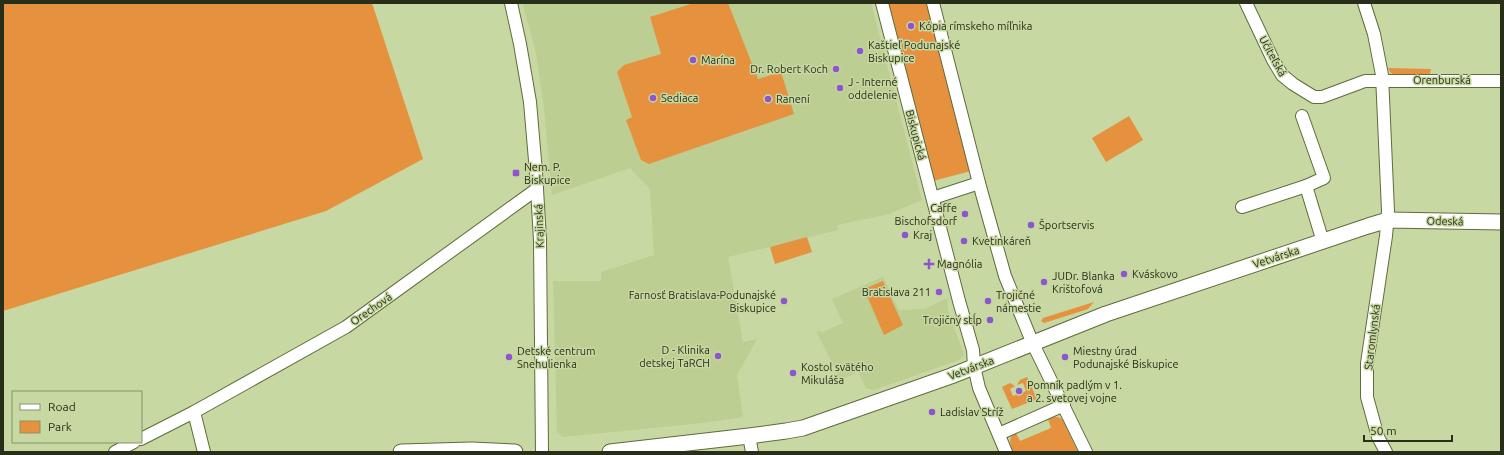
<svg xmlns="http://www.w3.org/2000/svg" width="1504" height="455" font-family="Ubuntu,sans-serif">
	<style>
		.built { fill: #bcce91 }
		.green { fill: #e5913e }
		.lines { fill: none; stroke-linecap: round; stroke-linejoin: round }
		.minor-casing { stroke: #5e6c3b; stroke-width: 14 }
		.tertiary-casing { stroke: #5e6c3b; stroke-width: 17 }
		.minor { stroke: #fff; stroke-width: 12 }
		.tertiary { stroke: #fff; stroke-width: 15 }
		.poi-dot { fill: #8d56ce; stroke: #c7d8a2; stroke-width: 1.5 }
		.labels { text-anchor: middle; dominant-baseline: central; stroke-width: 3; stroke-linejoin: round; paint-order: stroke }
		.poi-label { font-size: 11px; fill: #282e19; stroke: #c7d8a2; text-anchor: start }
		.street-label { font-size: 11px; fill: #282e19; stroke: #c7d8a2 }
	</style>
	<rect width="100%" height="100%" fill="#c7d8a2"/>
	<!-- built -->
	<g class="built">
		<polygon points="528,3 871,3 922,200 889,214 837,225 838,230 728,257 743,342 757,339 737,375 743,417 702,423 563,437 557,432 553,281 601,281 601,272 654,255 650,189 630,168 552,195 544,108 536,53 523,5"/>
		<polygon points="883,277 899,310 925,309 947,298 948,310 964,355 959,360 874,390 866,388 858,372 841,380 816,331 823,332 843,323 832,299"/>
	</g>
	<!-- green -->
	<g class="green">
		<polygon points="3,3 372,3 423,159 326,211 3,311"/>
		<polygon points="694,3 728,3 758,79 781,72 794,114 649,164 641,160 626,120 632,117 617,72 624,65 661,54 650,17"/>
		<polygon points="888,3 929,3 971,171 933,181"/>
		<polygon points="1388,68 1431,69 1430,74 1393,74 1390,72"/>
		<polygon points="1129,116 1143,140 1106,162 1092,138"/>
		<polygon points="807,237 812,252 775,264 770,247"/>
		<polygon points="883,281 903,325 884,335 864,289"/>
		<polygon points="1094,302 1088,309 1044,323 1041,321 1043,318"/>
		<polygon points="1027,377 1037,399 1012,409 1002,387 1010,383 1015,386 1010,389 1013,396 1026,391 1023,383 1017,385 1020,380"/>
		<polygon points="1053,417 1058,417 1062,419 1078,452 1013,452 1010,442 1011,437 1016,433 1020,441 1051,428 1048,419"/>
	</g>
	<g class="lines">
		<defs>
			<g id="minor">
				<polyline points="511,3 520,44 530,102 536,172 540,240 542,452"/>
				<polyline points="882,3 959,301 973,350 974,366 979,388 1006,452"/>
				<polyline points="933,3 979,183 1005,276 1033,344 1086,452"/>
				<polyline points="1246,3 1273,60 1282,75 1293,84 1314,97 1322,97 1365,81 1501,81"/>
				<polyline points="1364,3 1374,34 1382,75 1388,211 1386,236 1367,363 1367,397 1378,437 1386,452"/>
				<polyline points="1302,116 1324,178 1306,186"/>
				<polyline points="933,198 979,183"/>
				<polyline points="1242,207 1306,186 1323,242"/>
				<polyline points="194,412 204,452"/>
				<polyline points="999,434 1064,405"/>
				<polyline points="749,436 752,452"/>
				<polyline points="141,439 194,412 346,327 537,189"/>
				<polyline points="115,452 134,442"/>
			</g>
			<g id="tertiary">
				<polyline points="401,452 472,450 515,452"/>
				<polyline points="610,452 749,436 786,431 803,428 951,376 1106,314 1368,226 1388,220 1501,222"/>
			</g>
		</defs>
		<!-- minor casing -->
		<use href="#minor" class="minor-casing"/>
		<!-- tertiary casing -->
		<use href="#tertiary" class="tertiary-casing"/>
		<!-- minor -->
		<use href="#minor" class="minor"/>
		<!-- tertiary -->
		<use href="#tertiary" class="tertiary"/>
	</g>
	<!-- markers -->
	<g class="poi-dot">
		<circle cx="911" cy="26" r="4"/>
		<circle cx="860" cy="51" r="4"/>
		<circle cx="693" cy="60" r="4"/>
		<circle cx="836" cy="69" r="4"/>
		<circle cx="840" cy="88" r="4"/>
		<circle cx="653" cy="98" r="4"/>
		<circle cx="768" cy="99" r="4"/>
		<rect x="512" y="169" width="8" height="8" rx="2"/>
		<circle cx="965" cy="214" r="4"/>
		<circle cx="1031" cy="225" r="4"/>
		<circle cx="905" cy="235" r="4"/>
		<circle cx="964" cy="241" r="4"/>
		<path d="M927 258h4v4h4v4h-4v4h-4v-4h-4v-4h4z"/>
		<circle cx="1124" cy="274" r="4"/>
		<circle cx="1044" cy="282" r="4"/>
		<circle cx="939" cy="292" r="4"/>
		<circle cx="784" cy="301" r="4"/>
		<circle cx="988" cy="301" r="4"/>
		<circle cx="990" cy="320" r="4"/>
		<circle cx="718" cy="356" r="4"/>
		<circle cx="509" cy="357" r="4"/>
		<circle cx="1065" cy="357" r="4"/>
		<circle cx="793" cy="373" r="4"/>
		<circle cx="1019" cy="391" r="4"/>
		<circle cx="932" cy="412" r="4"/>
	</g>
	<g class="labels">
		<!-- poi labels -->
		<g class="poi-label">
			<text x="919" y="26">Kópia rímskeho míľnika</text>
			<text x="868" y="45">Kaštieľ Podunajské<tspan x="868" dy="13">Biskupice</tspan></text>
			<text x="701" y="60">Marína</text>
			<text x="828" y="69" text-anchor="end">Dr. Robert Koch</text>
			<text x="848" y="82">J - Interné<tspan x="848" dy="13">oddelenie</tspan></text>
			<text x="661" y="98">Sediaca</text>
			<text x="776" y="99">Ranení</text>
			<text x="524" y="167">Nem. P.<tspan x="524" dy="13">Biskupice</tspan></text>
			<text x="957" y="208" text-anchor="end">Caffe<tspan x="957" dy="13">Bischofsdorf</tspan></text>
			<text x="1039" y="225">Športservis</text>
			<text x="913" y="235">Kraj</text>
			<text x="972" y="241">Kvetinkáreň</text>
			<text x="937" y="264">Magnólia</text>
			<text x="1132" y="274">Kváskovo</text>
			<text x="1052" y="276">JUDr. Blanka<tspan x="1052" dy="13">Krištofová</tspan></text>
			<text x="931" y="292" text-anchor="end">Bratislava 211</text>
			<text x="776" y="295" text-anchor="end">Farnosť Bratislava-Podunajské<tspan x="776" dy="13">Biskupice</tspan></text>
			<text x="996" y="295">Trojičné<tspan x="996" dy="13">námestie</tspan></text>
			<text x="982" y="320" text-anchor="end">Trojičný stĺp</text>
			<text x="710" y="350" text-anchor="end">D - Klinika<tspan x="710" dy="13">detskej TaRCH</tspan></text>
			<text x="517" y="351">Detské centrum<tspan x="517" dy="13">Snehulienka</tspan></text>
			<text x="1073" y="351">Miestny úrad<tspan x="1073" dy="13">Podunajské Biskupice</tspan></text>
			<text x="801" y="367">Kostol svätého<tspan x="801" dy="13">Mikuláša</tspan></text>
			<text x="1027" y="385">Pomník padlým v 1.<tspan x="1027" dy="13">a 2. svetovej vojne</tspan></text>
			<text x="940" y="412">Ladislav Stríž</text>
		</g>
		<!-- street labels -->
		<g class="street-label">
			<text transform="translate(1273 56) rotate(61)">Učiteľská</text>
			<text x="1442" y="80">Orenburská</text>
			<text transform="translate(916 135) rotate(75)">Biskupická</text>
			<text transform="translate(1445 221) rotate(1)">Odeská</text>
			<text transform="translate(539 226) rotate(-92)">Krajinská</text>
			<text transform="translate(1276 257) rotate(-18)">Vetvárska</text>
			<text transform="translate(371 309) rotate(-35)">Orechová</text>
			<text transform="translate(1372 337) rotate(-83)">Staromlynská</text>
			<text transform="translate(971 368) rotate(-21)">Vetvárska</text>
		</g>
	</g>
	<!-- border -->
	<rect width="1504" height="455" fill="none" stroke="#282e19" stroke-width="8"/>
	<!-- legend -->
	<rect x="12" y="391" width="130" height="52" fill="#c7d8a2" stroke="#87946b"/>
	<rect x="20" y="404" width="20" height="6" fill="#ffffff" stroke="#87946b"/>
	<text x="48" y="411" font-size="12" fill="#282e19">Road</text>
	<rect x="20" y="421" width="20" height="12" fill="#e5913e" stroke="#87946b"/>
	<text x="48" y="431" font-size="12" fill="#282e19">Park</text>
	<!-- scale -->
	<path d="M1364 435v6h88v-6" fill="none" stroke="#282e19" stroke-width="2"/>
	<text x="1370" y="435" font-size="12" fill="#282e19" stroke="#c7d8a2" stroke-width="3" paint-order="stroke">50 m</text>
</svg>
